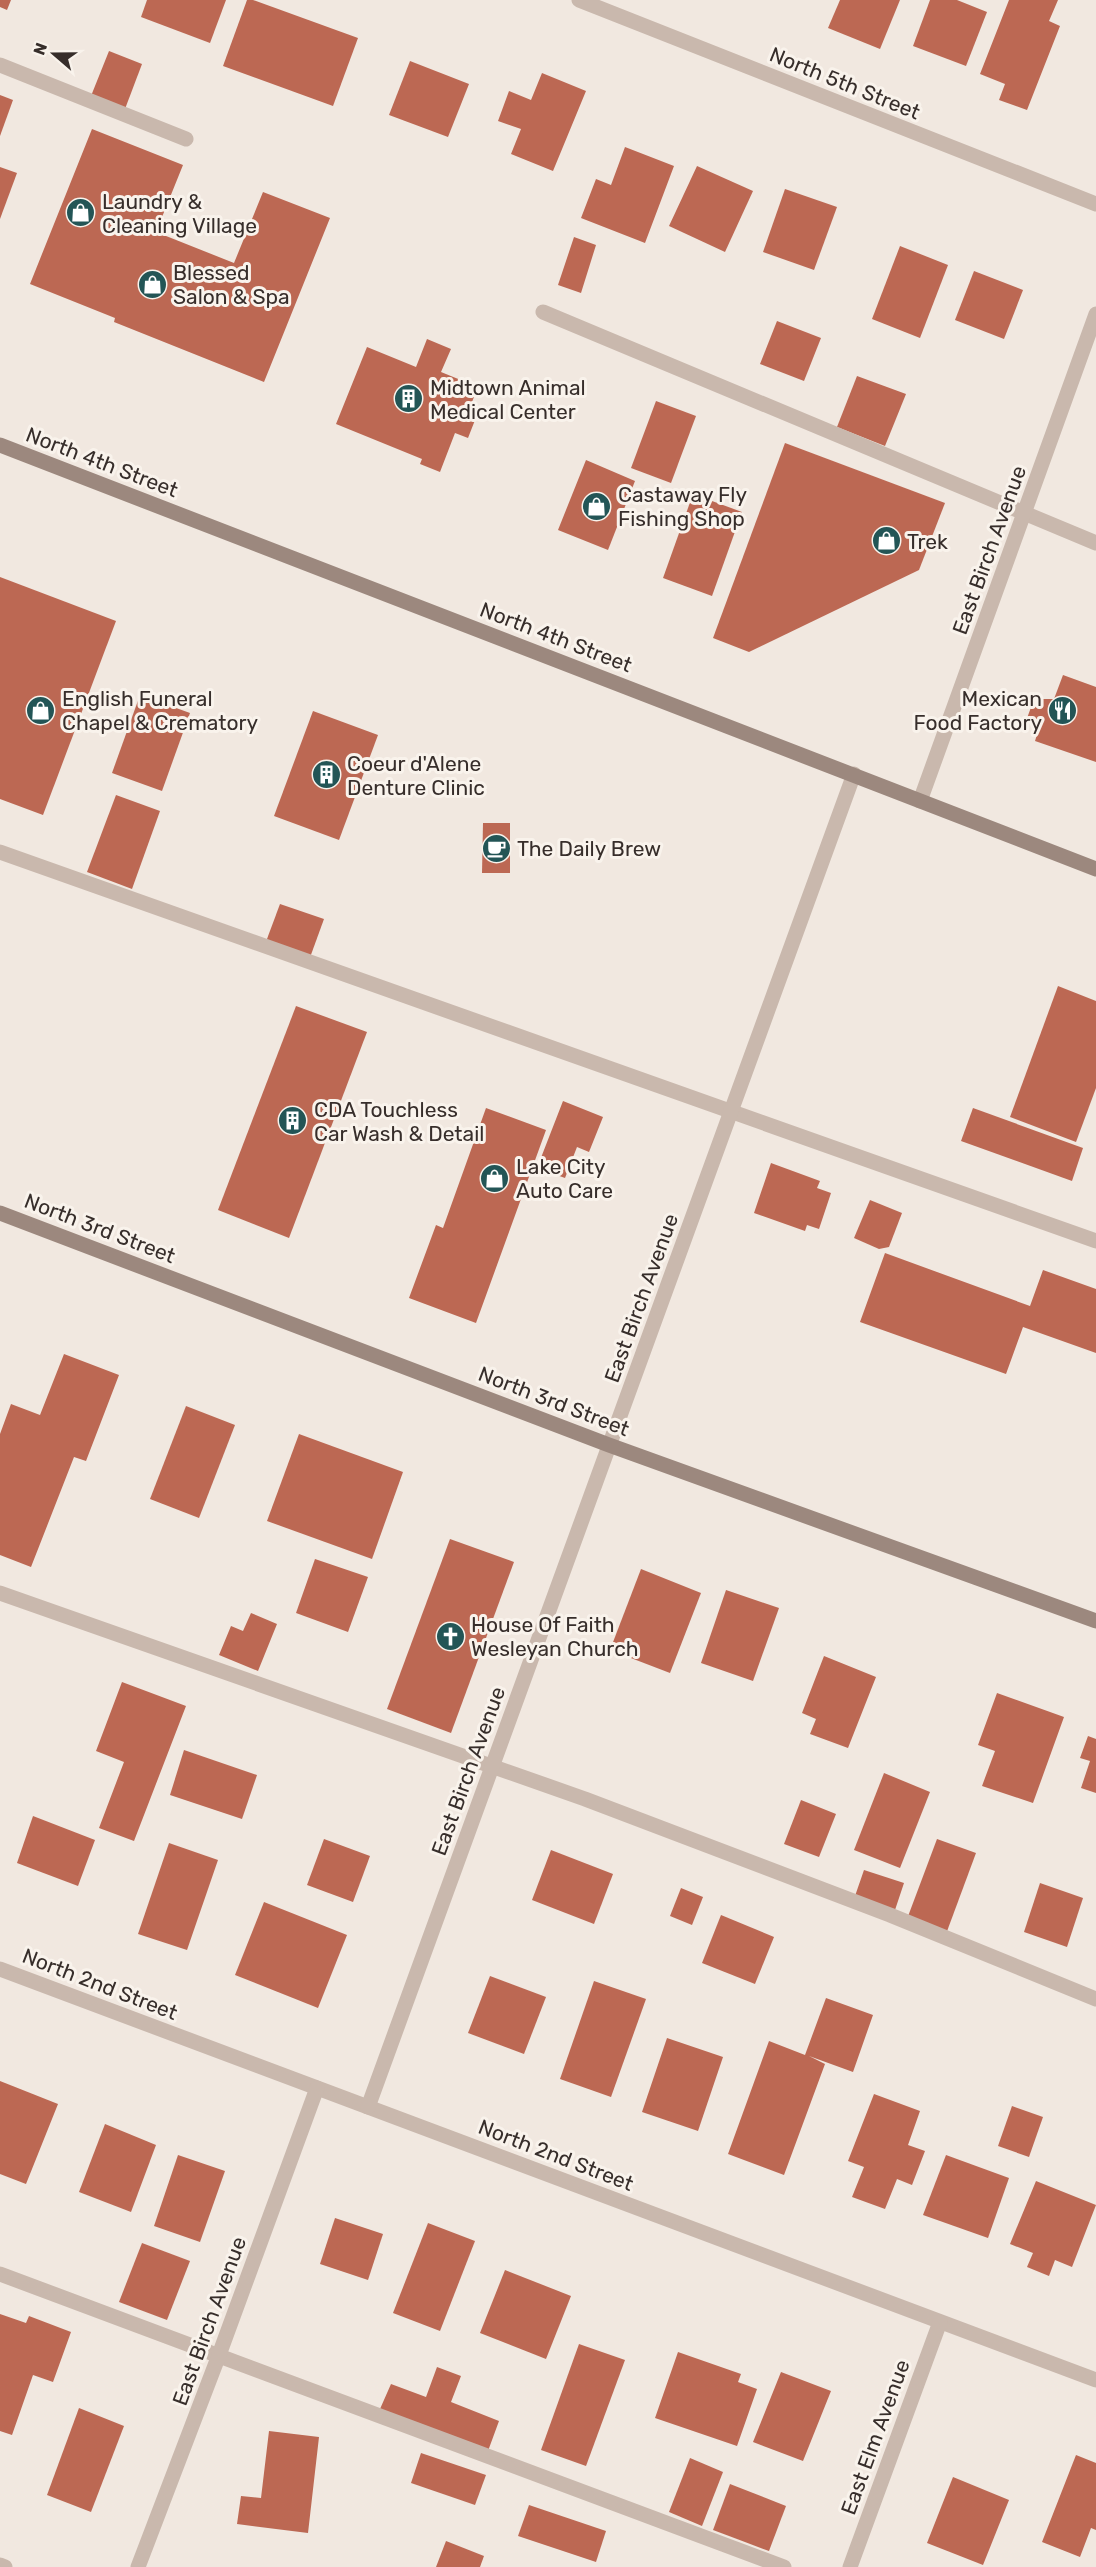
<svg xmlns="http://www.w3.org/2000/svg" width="1096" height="2567" font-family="Rubik,sans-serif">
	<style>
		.building { fill: #bc6853 }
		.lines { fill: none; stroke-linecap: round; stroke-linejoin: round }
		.lane { stroke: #c9b8ad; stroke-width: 15 }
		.street { stroke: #c9b8ad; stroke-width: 15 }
		.secondary { stroke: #9c887e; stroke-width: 15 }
		.labels { text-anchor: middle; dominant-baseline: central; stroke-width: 6; stroke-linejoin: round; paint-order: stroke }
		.street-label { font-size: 21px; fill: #372e2b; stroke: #f9f3ec }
		.poi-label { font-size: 21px; fill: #372e2b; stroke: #f9f3ec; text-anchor: start }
	</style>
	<rect width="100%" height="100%" fill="#f1e8e0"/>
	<!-- building -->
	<g class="building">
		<polygon points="0,0 11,0 7,10 0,7"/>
		<polygon points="147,0 226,0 210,43 141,17"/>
		<polygon points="247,0 253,0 358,38 333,106 223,66"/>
		<polygon points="840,0 900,0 880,49 828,28"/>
		<polygon points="930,0 957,0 987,12 966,66 913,46"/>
		<polygon points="1009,0 1058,0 1049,21 1060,26 1027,110 999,100 1005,84 980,74"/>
		<polygon points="109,51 142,64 125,109 91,96"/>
		<polygon points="410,61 469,84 448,137 389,115"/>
		<polygon points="542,73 586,91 553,171 511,154 521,129 498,121 509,91 531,100"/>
		<polygon points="0,95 13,100 0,136"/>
		<polygon points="92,129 183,165 156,232 234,263 263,192 330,218 264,382 114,322 115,318 30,284"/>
		<polygon points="625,147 674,166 645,243 581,218 596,179 611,185"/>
		<polygon points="697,166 753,191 725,252 669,226"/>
		<polygon points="0,167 17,173 0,219"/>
		<polygon points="785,189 837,207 814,270 763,252"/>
		<polygon points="574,237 596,245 581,293 558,285"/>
		<polygon points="900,246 948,265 920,338 872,319"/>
		<polygon points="974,271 1023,290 1004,339 955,320"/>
		<polygon points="777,321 821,338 804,381 760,364"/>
		<polygon points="427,339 451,349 441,372 478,387 468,412 477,415 468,438 455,433 440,472 420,464 422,459 336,424 367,347 416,367"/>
		<polygon points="857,376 906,394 885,446 837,427"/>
		<polygon points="656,401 696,416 671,483 631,468"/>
		<polygon points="785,443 945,503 919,570 749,652 713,638"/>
		<polygon points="586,460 635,481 608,550 558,530"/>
		<polygon points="693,494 742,512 712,596 663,578"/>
		<polygon points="0,577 116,621 43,815 0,799"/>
		<polygon points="1063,675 1096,687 1096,762 1035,741 1041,722 1026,721 1034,699 1054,699"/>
		<polygon points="140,695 190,713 162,791 112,773"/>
		<polygon points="313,711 378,735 339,840 274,816"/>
		<polygon points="116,795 160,811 132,889 87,872"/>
		<polygon points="483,823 510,823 510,873 482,873"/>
		<polygon points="280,904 324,919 308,963 264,947"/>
		<polygon points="1058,986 1096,1001 1096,1088 1076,1142 1010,1117"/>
		<polygon points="296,1006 367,1032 289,1238 218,1210"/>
		<polygon points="563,1101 603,1117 589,1152 577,1147 565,1178 537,1168"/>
		<polygon points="486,1108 546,1130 476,1323 409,1298 436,1225 443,1228"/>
		<polygon points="973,1108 1083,1148 1072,1181 961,1141"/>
		<polygon points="771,1163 820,1181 817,1188 831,1193 819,1229 807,1225 805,1231 754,1213"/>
		<polygon points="870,1200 902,1213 889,1247 879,1249 854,1238"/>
		<polygon points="885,1253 1030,1306 1043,1270 1096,1289 1096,1353 1023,1327 1006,1374 860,1322"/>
		<polygon points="64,1354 119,1375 86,1461 74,1457 31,1567 0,1555 0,1434 11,1404 40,1415"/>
		<polygon points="186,1406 235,1425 199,1518 150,1499"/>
		<polygon points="299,1434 403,1472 372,1559 267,1521"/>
		<polygon points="450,1539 514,1562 451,1733 387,1709"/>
		<polygon points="315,1559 368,1577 348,1632 296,1613"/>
		<polygon points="641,1569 701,1593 670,1673 610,1650"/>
		<polygon points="726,1590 779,1608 753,1681 701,1663"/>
		<polygon points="251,1613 277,1624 258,1671 219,1655 231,1626 243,1631"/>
		<polygon points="824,1656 876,1677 848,1748 810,1734 816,1719 802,1713"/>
		<polygon points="122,1682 186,1706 134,1841 99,1828 124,1762 96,1751"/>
		<polygon points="997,1693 1064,1717 1033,1803 982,1786 995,1751 978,1745"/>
		<polygon points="1088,1736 1096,1739 1096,1793 1081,1788 1090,1761 1080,1758"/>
		<polygon points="184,1750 257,1775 242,1819 170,1795"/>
		<polygon points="884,1773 930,1792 900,1868 854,1850"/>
		<polygon points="801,1800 836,1814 819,1857 784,1844"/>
		<polygon points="33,1816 95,1840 78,1886 17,1863"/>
		<polygon points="324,1839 370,1856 353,1902 307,1885"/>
		<polygon points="937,1839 976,1853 946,1934 907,1919"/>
		<polygon points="169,1843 218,1860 187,1950 138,1934"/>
		<polygon points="551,1850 613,1874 594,1924 532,1900"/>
		<polygon points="864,1870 904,1883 895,1910 855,1896"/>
		<polygon points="1040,1883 1083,1898 1067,1947 1024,1932"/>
		<polygon points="681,1888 703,1897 692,1925 670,1916"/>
		<polygon points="264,1902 347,1935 318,2008 235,1975"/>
		<polygon points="721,1915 774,1937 755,1984 702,1963"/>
		<polygon points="490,1976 546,1997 524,2054 468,2033"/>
		<polygon points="594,1981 646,1999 611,2097 560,2079"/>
		<polygon points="826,1998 873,2015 853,2072 809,2056 825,2064 784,2175 728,2154 769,2041 805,2055"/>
		<polygon points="667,2038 723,2057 698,2131 642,2112"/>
		<polygon points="0,2081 58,2104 26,2184 0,2174"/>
		<polygon points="874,2094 920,2111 908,2145 925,2151 912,2185 897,2179 885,2209 852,2197 864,2167 848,2161"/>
		<polygon points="1012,2106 1043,2117 1029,2157 998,2146"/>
		<polygon points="105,2124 156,2145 131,2212 79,2192"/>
		<polygon points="178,2155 225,2171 200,2242 154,2226"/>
		<polygon points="946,2155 1009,2178 988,2238 923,2215"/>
		<polygon points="1036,2181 1096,2205 1072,2267 1055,2260 1049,2276 1027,2267 1033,2253 1010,2244"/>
		<polygon points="335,2218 383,2234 368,2280 320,2264"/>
		<polygon points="428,2223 475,2241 440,2331 393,2313"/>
		<polygon points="142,2243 190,2261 167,2320 119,2302"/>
		<polygon points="505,2270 571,2296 546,2359 480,2333"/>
		<polygon points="0,2314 26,2323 29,2316 71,2332 53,2382 33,2375 12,2435 0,2431"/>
		<polygon points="579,2344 625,2360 586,2466 541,2450"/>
		<polygon points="678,2352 741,2374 738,2382 757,2389 737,2446 655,2418"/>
		<polygon points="437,2367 461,2376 451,2402 499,2421 488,2451 380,2409 391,2384 426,2397"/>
		<polygon points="781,2372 831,2391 803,2461 753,2442"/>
		<polygon points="79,2408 124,2426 91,2512 47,2495"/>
		<polygon points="269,2431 319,2437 308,2533 237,2524 241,2496 261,2498"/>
		<polygon points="421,2453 486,2475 475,2505 411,2483"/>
		<polygon points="1076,2455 1096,2463 1096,2530 1091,2528 1080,2557 1042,2542"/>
		<polygon points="690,2458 723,2472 702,2526 669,2512"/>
		<polygon points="953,2477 1009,2500 983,2565 927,2543"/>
		<polygon points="730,2484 786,2506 769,2551 713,2530"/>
		<polygon points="529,2505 606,2531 596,2562 518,2536"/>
		<polygon points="446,2541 484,2556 480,2567 436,2567"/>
	</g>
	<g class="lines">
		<!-- lane -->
		<g class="lane">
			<polyline points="0,65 186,139"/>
			<polyline points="543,312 1096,543"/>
			<polyline points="0,852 1096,1241"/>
			<polyline points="0,1593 585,1799 890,1915 1096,1999"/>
			<polyline points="0,2274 784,2567"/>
		</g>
		<!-- street -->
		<g class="street">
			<polyline points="579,0 1096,204"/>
			<polyline points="920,801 1096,314"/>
			<polyline points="0,1969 1096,2380"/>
			<polyline points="368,2107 854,774"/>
			<polyline points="0,2565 5,2567"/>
			<polyline points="138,2567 219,2355 317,2088"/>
			<polyline points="850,2567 940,2322"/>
		</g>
		<!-- secondary -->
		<g class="secondary">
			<polyline points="0,445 1096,869"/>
			<polyline points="0,1213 609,1445 1096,1621"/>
		</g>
	</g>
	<!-- icons -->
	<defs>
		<symbol id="shop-disc" viewBox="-11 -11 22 22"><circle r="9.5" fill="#235556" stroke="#f9f3ec"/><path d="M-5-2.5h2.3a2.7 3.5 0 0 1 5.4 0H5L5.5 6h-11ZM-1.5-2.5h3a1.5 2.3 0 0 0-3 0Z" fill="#fff"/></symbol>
		<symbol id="building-disc" viewBox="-11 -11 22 22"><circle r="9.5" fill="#235556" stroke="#f9f3ec"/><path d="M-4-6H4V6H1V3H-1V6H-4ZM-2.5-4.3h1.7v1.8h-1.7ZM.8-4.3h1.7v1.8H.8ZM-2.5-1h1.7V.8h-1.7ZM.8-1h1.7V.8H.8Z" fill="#fff"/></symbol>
		<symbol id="restaurant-disc" viewBox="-11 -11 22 22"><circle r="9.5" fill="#235556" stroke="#f9f3ec"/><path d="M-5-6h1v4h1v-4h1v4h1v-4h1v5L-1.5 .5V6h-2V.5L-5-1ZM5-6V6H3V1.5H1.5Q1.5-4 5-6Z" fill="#fff"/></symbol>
		<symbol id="cafe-disc" viewBox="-11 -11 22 22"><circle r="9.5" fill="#235556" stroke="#f9f3ec"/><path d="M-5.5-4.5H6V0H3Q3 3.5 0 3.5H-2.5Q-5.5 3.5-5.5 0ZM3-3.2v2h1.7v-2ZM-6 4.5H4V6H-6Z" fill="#fff"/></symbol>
		<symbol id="church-disc" viewBox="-11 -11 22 22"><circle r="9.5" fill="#235556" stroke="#f9f3ec"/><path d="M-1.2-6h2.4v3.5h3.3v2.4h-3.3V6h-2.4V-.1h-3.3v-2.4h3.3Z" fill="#fff"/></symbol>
	</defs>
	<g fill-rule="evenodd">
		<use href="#shop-disc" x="64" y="196" width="33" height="33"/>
		<use href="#shop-disc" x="136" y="268" width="33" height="33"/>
		<use href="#building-disc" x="392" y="382" width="33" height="33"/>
		<use href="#shop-disc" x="580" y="490" width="33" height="33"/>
		<use href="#shop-disc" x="870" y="524" width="33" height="33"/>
		<use href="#shop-disc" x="24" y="694" width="33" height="33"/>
		<use href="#restaurant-disc" x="1046" y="694" width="33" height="33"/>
		<use href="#building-disc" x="310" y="758" width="33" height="33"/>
		<use href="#cafe-disc" x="480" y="832" width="33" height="33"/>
		<use href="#building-disc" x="276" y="1104" width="33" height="33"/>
		<use href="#shop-disc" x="478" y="1162" width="33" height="33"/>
		<use href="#church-disc" x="434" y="1620" width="33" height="33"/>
	</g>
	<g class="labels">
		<!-- street labels -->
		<g class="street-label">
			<text transform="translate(845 83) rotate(22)">North 5th Street</text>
			<text transform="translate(102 462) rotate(21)">North 4th Street</text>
			<text transform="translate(989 550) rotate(-70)">East Birch Avenue</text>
			<text transform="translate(556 637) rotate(21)">North 4th Street</text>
			<text transform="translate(100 1228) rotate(21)">North 3rd Street</text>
			<text transform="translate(641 1298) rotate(-70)">East Birch Avenue</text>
			<text transform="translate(554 1401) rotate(21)">North 3rd Street</text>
			<text transform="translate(468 1771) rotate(-70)">East Birch Avenue</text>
			<text transform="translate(100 1984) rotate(21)">North 2nd Street</text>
			<text transform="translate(556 2155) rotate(21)">North 2nd Street</text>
			<text transform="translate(209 2321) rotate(-70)">East Birch Avenue</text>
			<text transform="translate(875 2437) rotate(-70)">East Elm Avenue</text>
		</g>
		<!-- poi labels -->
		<g class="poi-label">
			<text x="102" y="201">Laundry &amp;<tspan x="102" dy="24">Cleaning Village</tspan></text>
			<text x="173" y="272">Blessed<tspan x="173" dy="24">Salon &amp; Spa</tspan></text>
			<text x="430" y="387">Midtown Animal<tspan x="430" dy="24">Medical Center</tspan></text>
			<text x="618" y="494">Castaway Fly<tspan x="618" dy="24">Fishing Shop</tspan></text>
			<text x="907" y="541">Trek</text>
			<text x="62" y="698">English Funeral<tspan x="62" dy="24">Chapel &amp; Crematory</tspan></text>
			<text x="1042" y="698" text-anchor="end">Mexican<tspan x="1042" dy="24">Food Factory</tspan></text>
			<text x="347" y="763">Coeur d'Alene<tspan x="347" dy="24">Denture Clinic</tspan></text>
			<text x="517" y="848">The Daily Brew</text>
			<text x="314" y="1109">CDA Touchless<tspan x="314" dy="24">Car Wash &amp; Detail</tspan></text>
			<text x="516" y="1166">Lake City<tspan x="516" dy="24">Auto Care</tspan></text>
			<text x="471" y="1624">House Of Faith<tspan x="471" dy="24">Wesleyan Church</tspan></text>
		</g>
	</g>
	<!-- north arrow -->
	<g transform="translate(54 54) rotate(290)" stroke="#f9f3ec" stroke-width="4.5" paint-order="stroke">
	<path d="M0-4.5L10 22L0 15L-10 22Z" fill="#372e2b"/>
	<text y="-9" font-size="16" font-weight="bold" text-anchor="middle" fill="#372e2b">N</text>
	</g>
</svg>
